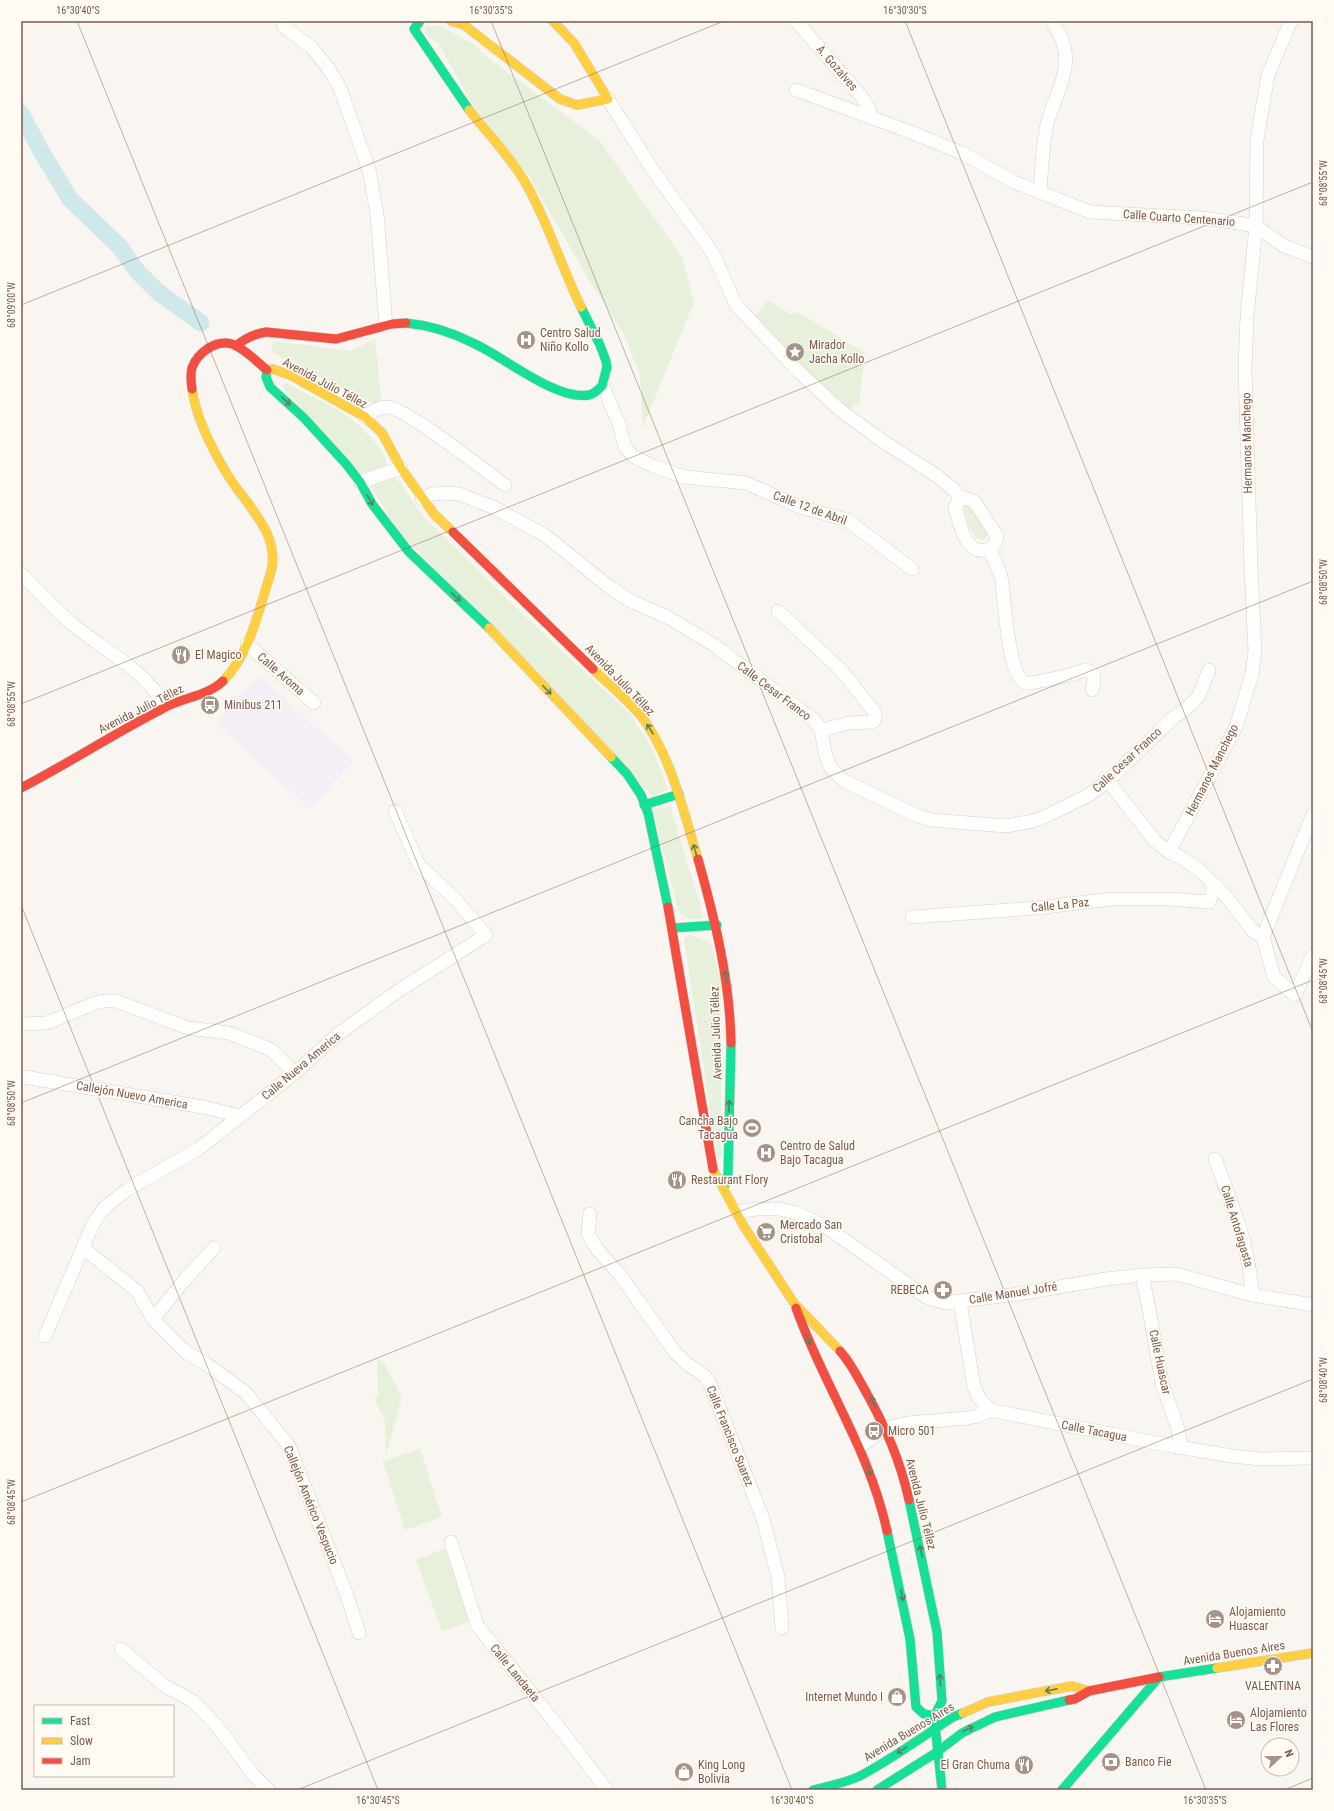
<svg xmlns="http://www.w3.org/2000/svg" width="1334" height="1811" font-family="'Roboto Condensed',sans-serif">
	<style>
		.education { fill: #f6eef6 }
		.green { fill: #e7f0db }
		.lines { fill: none; stroke-linecap: round; stroke-linejoin: round }
		.canal { stroke: #d0e8ea; stroke-width: 17 }
		.street-casing { stroke: #d7d1cb; stroke-width: 14 }
		.fast-casing { stroke: #d9d2cb; stroke-width: 10 }
		.slow-casing { stroke: #d9d2cb; stroke-width: 10 }
		.jam-casing { stroke: #d9d2cb; stroke-width: 10 }
		.street { stroke: #fefefd; stroke-width: 13 }
		.fast { stroke: #16e098; stroke-width: 9 }
		.slow { stroke: #ffcf43; stroke-width: 9 }
		.jam { stroke: #f24e42; stroke-width: 9 }
		.oneway { stroke: #617d60 }
		.ticks { fill: none; stroke: #7a5c4d; stroke-width: 1; stroke-opacity: 0.45 }
		.labels { text-anchor: middle; dominant-baseline: central; stroke-width: 3; stroke-linejoin: round; paint-order: stroke }
		.street-label { font-size: 12px; fill: #7a5c4d; stroke: #fffaf3 }
		.poi-label { font-size: 12px; fill: #7a5c4d; stroke: #fffaf3; text-anchor: start }
		.neatline { fill: none; stroke: #7a5c4d; stroke-width: 1.5 }
		.ticks-label { font-size: 10px; text-anchor: middle; fill: #7a5c4d }
	</style>
	<rect width="100%" height="100%" fill="#f9f5f0"/>
	<!-- education -->
	<polygon class="education" points="258,675 354,761 310,809 215,723"/>
	<!-- green -->
	<g class="green">
		<polygon points="426,26 440,26 473,44 492,61 599,140 682,257 694,302 643,427 640,375 623,333 586,275 529,176 476,110 438,43 425,34"/>
		<polygon points="768,300 791,315 798,312 865,353 859,404 853,405 849,417 750,322"/>
		<polygon points="375,339 381,398 374,404 273,353 272,347 274,341 351,351"/>
		<path d="M286 383C319 401 358 415 379 448 383 453 386 458 386 465L380 468 359 474 282 386Z"/>
		<polygon points="391,477 399,481 423,516 532,623 629,713 651,746 668,789 653,797 400,533 370,485"/>
		<path d="M969 504 988 533 985 539C973 544 967 519 964 511V507Z"/>
		<path d="M670 806 703 915V918C693 921 683 919 678 910L653 809Z"/>
		<polygon points="688,935 708,941 713,949 721,983 721,1157 718,1160 684,939"/>
		<polygon points="377,1358 384,1363 402,1397 386,1455 385,1421 374,1398 378,1397"/>
		<polygon points="420,1449 442,1517 405,1530 383,1461"/>
		<polygon points="445,1549 471,1621 442,1631 416,1560"/>
	</g>
	<g class="lines">
		<!-- canal -->
		<polyline class="canal" points="21,113 41,151 70,199 120,247 137,271 158,292 201,323"/>
		<defs>
			<g id="street">
				<polyline points="796,21 861,96 868,106 872,118"/>
				<polyline points="283,26 311,47 329,69 340,88 369,170 377,214 386,326"/>
				<polyline points="796,90 908,131 962,153 1014,182 1090,212 1202,218 1238,223 1256,226 1284,246 1313,257"/>
				<polyline points="608,99 652,169 705,242 714,256 736,305 798,371 840,410 881,440 937,476 954,490 961,499"/>
				<path d="M1040 191C1042 168 1042 143 1048 120 1055 98 1071 70 1064 46 1062 37 1056 28 1052 21"/>
				<polyline points="603,386 619,424 625,447 634,457 653,466 685,477 746,483 800,507 847,520 912,569"/>
				<path d="M365 417C372 412 378 407 387 407 405 407 485 471 505 485"/>
				<polyline points="360,482 401,468"/>
				<path d="M964 498 974 501 997 536C996 543 994 548 986 550 965 555 960 523 955 508L958 501Z"/>
				<polyline points="422,499 432,494 447,493 459,494 495,508 546,536 608,586 629,600 669,618 714,645 814,720 821,730 825,753 830,767 844,781 916,815 931,820 1006,826 1033,821 1044,817 1089,795 1108,781 1173,718 1187,708 1198,697 1209,670"/>
				<path d="M989 549C993 558 999 568 1001 577 1005 597 1007 675 1025 683H1031L1066 676 1086 670C1097 672 1094 682 1092 690"/>
				<path d="M21 574C39 591 56 611 76 627 107 652 146 671 166 707"/>
				<polyline points="778,611 842,671 875,713 875,720 872,722 849,723 821,730"/>
				<polyline points="247,644 314,703"/>
				<polyline points="1108,781 1155,841 1169,852 1180,857 1198,869 1225,895 1253,931 1263,937"/>
				<polyline points="1169,852 1236,727 1252,674 1255,651 1251,568 1245,369 1247,316 1256,226 1257,140 1268,75 1291,21"/>
				<polyline points="912,917 1037,908 1111,899 1171,899 1209,902 1215,885"/>
				<polyline points="1263,937 1313,814"/>
				<polyline points="1263,937 1274,977 1295,995 1313,955"/>
				<polyline points="21,1024 47,1023 95,1003 103,1001 116,1001 188,1028 229,1033 270,1049 295,1073"/>
				<polyline points="24,1077 203,1107 240,1116"/>
				<path d="M1215 1159C1232 1204 1250 1247 1252 1295"/>
				<polyline points="737,1212 756,1209 779,1209 796,1213 826,1227 926,1297 945,1303 1018,1294 1106,1279 1142,1275 1176,1274 1252,1295 1313,1305"/>
				<polyline points="590,1214 588,1234 597,1249 620,1275 674,1351 686,1363 705,1376 711,1386 763,1519 778,1577 782,1628"/>
				<polyline points="83,1248 137,1291 153,1319 187,1353 205,1363 246,1393 289,1446 346,1593 359,1633"/>
				<polyline points="1142,1275 1149,1309 1162,1383 1178,1429 1181,1448"/>
				<polyline points="960,1302 974,1387 979,1398 990,1410 1172,1446 1232,1456 1261,1459 1313,1458"/>
				<polyline points="153,1319 187,1277 214,1248"/>
				<polyline points="45,1336 93,1224 104,1208 128,1189 197,1150 295,1073 337,1035 395,993 486,935 456,900 419,865 395,811"/>
				<polyline points="859,1447 886,1428 908,1423 968,1418 977,1416 990,1410"/>
				<polyline points="451,1542 477,1625 564,1734 607,1790"/>
				<polyline points="121,1649 165,1686 193,1701 217,1726 255,1777 269,1790"/>
			</g>
			<g id="fast">
				<polyline points="420,21 414,29 469,110"/>
				<path d="M406 323C429 325 453 333 473 343 503 356 556 401 589 395 594 394 599 389 602 386L607 367 606 361 600 345 581 307"/>
				<polyline points="267,370 266,377 270,387 304,418 346,464 360,482 372,504 409,552 489,628"/>
				<polyline points="611,757 627,774 641,795 648,813 668,907"/>
				<polyline points="644,805 679,794"/>
				<polyline points="673,928 717,925"/>
				<polyline points="724,1187 728,1174 731,1043"/>
				<polyline points="909,1500 937,1632 942,1701 934,1716 942,1790"/>
				<polyline points="887,1531 910,1639 916,1707 924,1714 934,1716"/>
				<path d="M813 1790C829 1786 845 1783 860 1776 892 1759 922 1737 953 1717L963 1713"/>
				<polyline points="877,1790 937,1752 962,1733 995,1717 1069,1700"/>
				<polyline points="1062,1790 1159,1677 1217,1668"/>
			</g>
			<g id="slow">
				<polyline points="451,21 464,25 560,99 577,105 608,99 574,43 553,21"/>
				<path d="M469 110C488 134 510 156 525 182 548 222 561 266 581 307"/>
				<polyline points="267,370 273,369 290,375 365,417 382,433 401,468 434,514 453,532"/>
				<path d="M192 389C196 418 212 449 227 474 245 504 281 533 271 572 259 608 251 653 223 681"/>
				<polyline points="489,628 611,757"/>
				<path d="M593 669C608 684 627 699 641 716 672 757 683 811 698 859"/>
				<polyline points="713,1169 743,1225 794,1303 840,1351"/>
				<polyline points="1217,1668 1313,1653"/>
				<polyline points="963,1713 988,1702 1072,1686 1089,1691"/>
			</g>
			<g id="jam">
				<path d="M236 346C245 338 253 334 266 332L336 339 392 324 406 323"/>
				<path d="M192 389C191 382 190 375 192 368 197 353 216 339 232 344 244 348 257 362 267 370"/>
				<polyline points="453,532 593,669"/>
				<path d="M21 788C71 762 118 731 168 706 186 697 209 695 223 681"/>
				<path d="M698 859C715 920 730 980 731 1043"/>
				<polyline points="668,907 713,1169"/>
				<path d="M796 1308C823 1384 870 1451 887 1531"/>
				<path d="M840 1351C851 1363 858 1378 866 1392 886 1428 900 1460 909 1500"/>
				<polyline points="1069,1700 1075,1699 1089,1691 1159,1677"/>
			</g>
		</defs>
		<!-- street casing -->
		<use href="#street" class="street-casing"/>
		<!-- fast casing -->
		<use href="#fast" class="fast-casing"/>
		<!-- slow casing -->
		<use href="#slow" class="slow-casing"/>
		<!-- jam casing -->
		<use href="#jam" class="jam-casing"/>
		<!-- street -->
		<use href="#street" class="street"/>
		<!-- fast -->
		<use href="#fast" class="fast"/>
		<!-- slow -->
		<use href="#slow" class="slow"/>
		<!-- jam -->
		<use href="#jam" class="jam"/>
	</g>
	<!-- one-way arrows -->
	<defs><path id="oneway-shaft" d="M-6 0H5M1.5-3L5.5 0L1.5 3" fill="none" stroke-width="1.6" stroke-linecap="round" stroke-linejoin="round"/></defs>
	<g class="oneway">
		<use href="#oneway-shaft" transform="translate(286 401) rotate(43)"/>
		<use href="#oneway-shaft" transform="translate(370 500) rotate(60)"/>
		<use href="#oneway-shaft" transform="translate(456 597) rotate(44)"/>
		<use href="#oneway-shaft" transform="translate(547 690) rotate(46)"/>
		<use href="#oneway-shaft" transform="translate(650 729) rotate(-123)"/>
		<use href="#oneway-shaft" transform="translate(695 850) rotate(-106)"/>
		<use href="#oneway-shaft" transform="translate(726 977) rotate(-99)"/>
		<use href="#oneway-shaft" transform="translate(729 1106) rotate(-89)"/>
		<use href="#oneway-shaft" transform="translate(808 1339) rotate(64)"/>
		<use href="#oneway-shaft" transform="translate(873 1402) rotate(-117)"/>
		<use href="#oneway-shaft" transform="translate(869 1470) rotate(68)"/>
		<use href="#oneway-shaft" transform="translate(921 1551) rotate(-102)"/>
		<use href="#oneway-shaft" transform="translate(902 1595) rotate(79)"/>
		<use href="#oneway-shaft" transform="translate(940 1680) rotate(-94)"/>
		<use href="#oneway-shaft" transform="translate(1051 1690) rotate(169)"/>
		<use href="#oneway-shaft" transform="translate(968 1729) rotate(-25)"/>
		<use href="#oneway-shaft" transform="translate(902 1750) rotate(148)"/>
	</g>
	<!-- ticks -->
	<path class="ticks" d="M77 21 792 1790M491 21 1206 1790M905 21 1313 1032M21 305 724 21M21 704 1313 182M21 905 378 1790M21 1103 1313 581M21 1502 1313 980M297 1790 1313 1379M1284 1790 1313 1778"/>
	<!-- icons -->
	<defs>
		<symbol id="hospital-disc" viewBox="-11 -11 22 22"><circle r="9.5" fill="#a69286" stroke="#fffaf3"/><path d="M-5-5h3v3.5h4V-5h3V5h-3V1.5h-4V5h-3Z" fill="#fff"/></symbol>
		<symbol id="sight-disc" viewBox="-11 -11 22 22"><circle r="9.5" fill="#a69286" stroke="#fffaf3"/><path d="M0-6L1.8-2.2L6-1.7L2.9 1.2L3.7 5.4L0 3.3L-3.7 5.4L-2.9 1.2L-6-1.7L-1.8-2.2Z" fill="#fff"/></symbol>
		<symbol id="restaurant-disc" viewBox="-11 -11 22 22"><circle r="9.5" fill="#a69286" stroke="#fffaf3"/><path d="M-5-6h1v4h1v-4h1v4h1v-4h1v5L-1.5 .5V6h-2V.5L-5-1ZM5-6V6H3V1.5H1.5Q1.5-4 5-6Z" fill="#fff"/></symbol>
		<symbol id="bus-disc" viewBox="-11 -11 22 22"><circle r="9.5" fill="#a69286" stroke="#fffaf3"/><path d="M-5-6H5V4H4V6H2V4H-2V6H-4V4H-5ZM-3.5-4V0h7V-4ZM-3.5 1.2v1.5H-2V1.2ZM2 1.2v1.5H3.5V1.2Z" fill="#fff"/></symbol>
		<symbol id="stadium-disc" viewBox="-11 -11 22 22"><circle r="9.5" fill="#a69286" stroke="#fffaf3"/><path d="M0-5a6.5 5 0 1 0 0 10a6.5 5 0 1 0 0-10ZM-3.5-1.8h7v3.6h-7Z" fill="#fff"/></symbol>
		<symbol id="supermarket-disc" viewBox="-11 -11 22 22"><circle r="9.5" fill="#a69286" stroke="#fffaf3"/><path d="M-6-5.5h2.5l.6 2H6L4.5 2H-2.5L-4.4-4H-6ZM-1.5 3.2a1.3 1.3 0 1 0 .1 0ZM3 3.2a1.3 1.3 0 1 0 .1 0Z" fill="#fff"/></symbol>
		<symbol id="pharmacy-disc" viewBox="-11 -11 22 22"><circle r="9.5" fill="#a69286" stroke="#fffaf3"/><path d="M-2-6h4v4h4v4h-4v4h-4v-4h-4v-4h4Z" fill="#fff"/></symbol>
		<symbol id="hotel-disc" viewBox="-11 -11 22 22"><circle r="9.5" fill="#a69286" stroke="#fffaf3"/><path d="M-6-4.5h1.5V1H6V5H4.5V3h-9V5H-6ZM-4 0a1.8 1.8 0 1 1 3.6 0ZM.5 0V-2.5h3Q6-2.5 6 0Z" fill="#fff"/></symbol>
		<symbol id="shop-disc" viewBox="-11 -11 22 22"><circle r="9.5" fill="#a69286" stroke="#fffaf3"/><path d="M-5-2.5h2.3a2.7 3.5 0 0 1 5.4 0H5L5.5 6h-11ZM-1.5-2.5h3a1.5 2.3 0 0 0-3 0Z" fill="#fff"/></symbol>
		<symbol id="bank-disc" viewBox="-11 -11 22 22"><circle r="9.5" fill="#a69286" stroke="#fffaf3"/><path d="M-6-4H6V4H-6ZM0-2.3a2.3 2.3 0 1 0 0 4.6a2.3 2.3 0 1 0 0-4.6Z" fill="#fff"/></symbol>
	</defs>
	<g fill-rule="evenodd">
		<use href="#hospital-disc" x="515" y="329" width="22" height="22"/>
		<use href="#sight-disc" x="784" y="341" width="22" height="22"/>
		<use href="#restaurant-disc" x="170" y="644" width="22" height="22"/>
		<use href="#bus-disc" x="199" y="694" width="22" height="22"/>
		<use href="#stadium-disc" x="741" y="1117" width="22" height="22"/>
		<use href="#hospital-disc" x="755" y="1142" width="22" height="22"/>
		<use href="#restaurant-disc" x="666" y="1169" width="22" height="22"/>
		<use href="#supermarket-disc" x="755" y="1221" width="22" height="22"/>
		<use href="#pharmacy-disc" x="932" y="1279" width="22" height="22"/>
		<use href="#bus-disc" x="863" y="1420" width="22" height="22"/>
		<use href="#hotel-disc" x="1204" y="1608" width="22" height="22"/>
		<use href="#pharmacy-disc" x="1262" y="1655" width="22" height="22"/>
		<use href="#shop-disc" x="886" y="1686" width="22" height="22"/>
		<use href="#hotel-disc" x="1225" y="1709" width="22" height="22"/>
		<use href="#bank-disc" x="1100" y="1751" width="22" height="22"/>
		<use href="#restaurant-disc" x="1013" y="1754" width="22" height="22"/>
		<use href="#shop-disc" x="673" y="1761" width="22" height="22"/>
	</g>
	<g class="labels">
		<!-- street labels -->
		<g class="street-label">
			<text transform="translate(837 68) rotate(49)">A. Gozalves</text>
			<text transform="translate(1179 218) rotate(4)">Calle Cuarto Centenario</text>
			<text transform="translate(325 383) rotate(28)">Avenida Julio Téllez</text>
			<text transform="translate(1247 443) rotate(-91)">Hermanos Manchego</text>
			<text transform="translate(810 508) rotate(20)">Calle 12 de Abril</text>
			<text transform="translate(281 674) rotate(41)">Calle Aroma</text>
			<text transform="translate(620 680) rotate(46)">Avenida Julio Téllez</text>
			<text transform="translate(774 691) rotate(37)">Calle Cesar Franco</text>
			<text transform="translate(141 709) rotate(-27)">Avenida Julio Téllez</text>
			<text transform="translate(1127 760) rotate(-43)">Calle Cesar Franco</text>
			<text transform="translate(1212 770) rotate(-63)">Hermanos Manchego</text>
			<text transform="translate(1060 905) rotate(-6)">Calle La Paz</text>
			<text transform="translate(716 1033) rotate(-92)">Avenida Julio Téllez</text>
			<text transform="translate(301 1066) rotate(-40)">Calle Nueva America</text>
			<text transform="translate(132 1095) rotate(10)">Callejón Nuevo America</text>
			<text transform="translate(1237 1226) rotate(73)">Calle Antofagasta</text>
			<text transform="translate(1013 1293) rotate(-9)">Calle Manuel Jofré</text>
			<text transform="translate(1160 1362) rotate(78)">Calle Huascar</text>
			<text transform="translate(1094 1431) rotate(11)">Calle Tacagua</text>
			<text transform="translate(730 1436) rotate(68)">Calle Francisco Suarez</text>
			<text transform="translate(921 1504) rotate(76)">Avenida Julio Téllez</text>
			<text transform="translate(311 1505) rotate(68)">Callejón Américo Vespucio</text>
			<text transform="translate(1234 1653) rotate(-9)">Avenida Buenos Aires</text>
			<text transform="translate(515 1673) rotate(51)">Calle Landaeta</text>
			<text transform="translate(909 1732) rotate(-31)">Avenida Buenos Aires</text>
		</g>
		<!-- poi labels -->
		<g class="poi-label">
			<text x="540" y="333">Centro Salud<tspan x="540" dy="14">Niño Kollo</tspan></text>
			<text x="809" y="345">Mirador<tspan x="809" dy="14">Jacha Kollo</tspan></text>
			<text x="195" y="655">El Magico</text>
			<text x="224" y="705">Minibus 211</text>
			<text x="738" y="1121" text-anchor="end">Cancha Bajo<tspan x="738" dy="14">Tacagua</tspan></text>
			<text x="780" y="1146">Centro de Salud<tspan x="780" dy="14">Bajo Tacagua</tspan></text>
			<text x="691" y="1180">Restaurant Flory</text>
			<text x="780" y="1225">Mercado San<tspan x="780" dy="14">Cristobal</tspan></text>
			<text x="929" y="1290" text-anchor="end">REBECA</text>
			<text x="888" y="1431">Micro 501</text>
			<text x="1229" y="1612">Alojamiento<tspan x="1229" dy="14">Huascar</tspan></text>
			<text x="1273" y="1686" text-anchor="middle">VALENTINA</text>
			<text x="883" y="1697" text-anchor="end">Internet Mundo I</text>
			<text x="1250" y="1713">Alojamiento<tspan x="1250" dy="14">Las Flores</tspan></text>
			<text x="1125" y="1762">Banco Fie</text>
			<text x="698" y="1765">King Long<tspan x="698" dy="14">Bolivia</tspan></text>
			<text x="1010" y="1765" text-anchor="end">El Gran Chuma</text>
		</g>
	</g>
	<!-- border -->
	<rect width="1334" height="1811" fill="none" stroke="#fffaf3" stroke-width="44"/>
	<!-- legend -->
	<rect x="34" y="1705" width="140" height="72" fill="#fffaf3" stroke="#cabbb1"/>
	<rect x="42" y="1718" width="20" height="6" fill="#16e098" stroke="#cabbb1"/>
	<text x="70" y="1725" font-size="12" fill="#7a5c4d">Fast</text>
	<rect x="42" y="1738" width="20" height="6" fill="#ffcf43" stroke="#cabbb1"/>
	<text x="70" y="1745" font-size="12" fill="#7a5c4d">Slow</text>
	<rect x="42" y="1758" width="20" height="6" fill="#f24e42" stroke="#cabbb1"/>
	<text x="70" y="1765" font-size="12" fill="#7a5c4d">Jam</text>
	<!-- north arrow -->
	<g transform="translate(1280 1757) rotate(68)"><circle r="19" fill="#fffaf3" stroke="#cabbb1"/>
	<path d="M0-3L7 15L0 10L-7 15Z" fill="#a69286"/>
	<text y="-6" font-size="11" font-weight="bold" text-anchor="middle" fill="#7a5c4d">N</text>
	</g>
	<rect x="22" y="22" width="1290" height="1767" class="neatline"/>
	<g class="ticks-label">
		<text x="78" y="14">16°30'40"S</text>
		<text x="491" y="14">16°30'35"S</text>
		<text x="905" y="14">16°30'30"S</text>
		<text transform="translate(1323 183) rotate(-90)" y="4">68°08'55"W</text>
		<text transform="translate(11 305) rotate(-90)" y="4">68°09'00"W</text>
		<text transform="translate(1323 582) rotate(-90)" y="4">68°08'50"W</text>
		<text transform="translate(11 704) rotate(-90)" y="4">68°08'55"W</text>
		<text transform="translate(1323 981) rotate(-90)" y="4">68°08'45"W</text>
		<text transform="translate(11 1103) rotate(-90)" y="4">68°08'50"W</text>
		<text transform="translate(1323 1380) rotate(-90)" y="4">68°08'40"W</text>
		<text transform="translate(11 1502) rotate(-90)" y="4">68°08'45"W</text>
		<text x="378" y="1804">16°30'45"S</text>
		<text x="792" y="1804">16°30'40"S</text>
		<text x="1205" y="1804">16°30'35"S</text>
	</g>
</svg>
